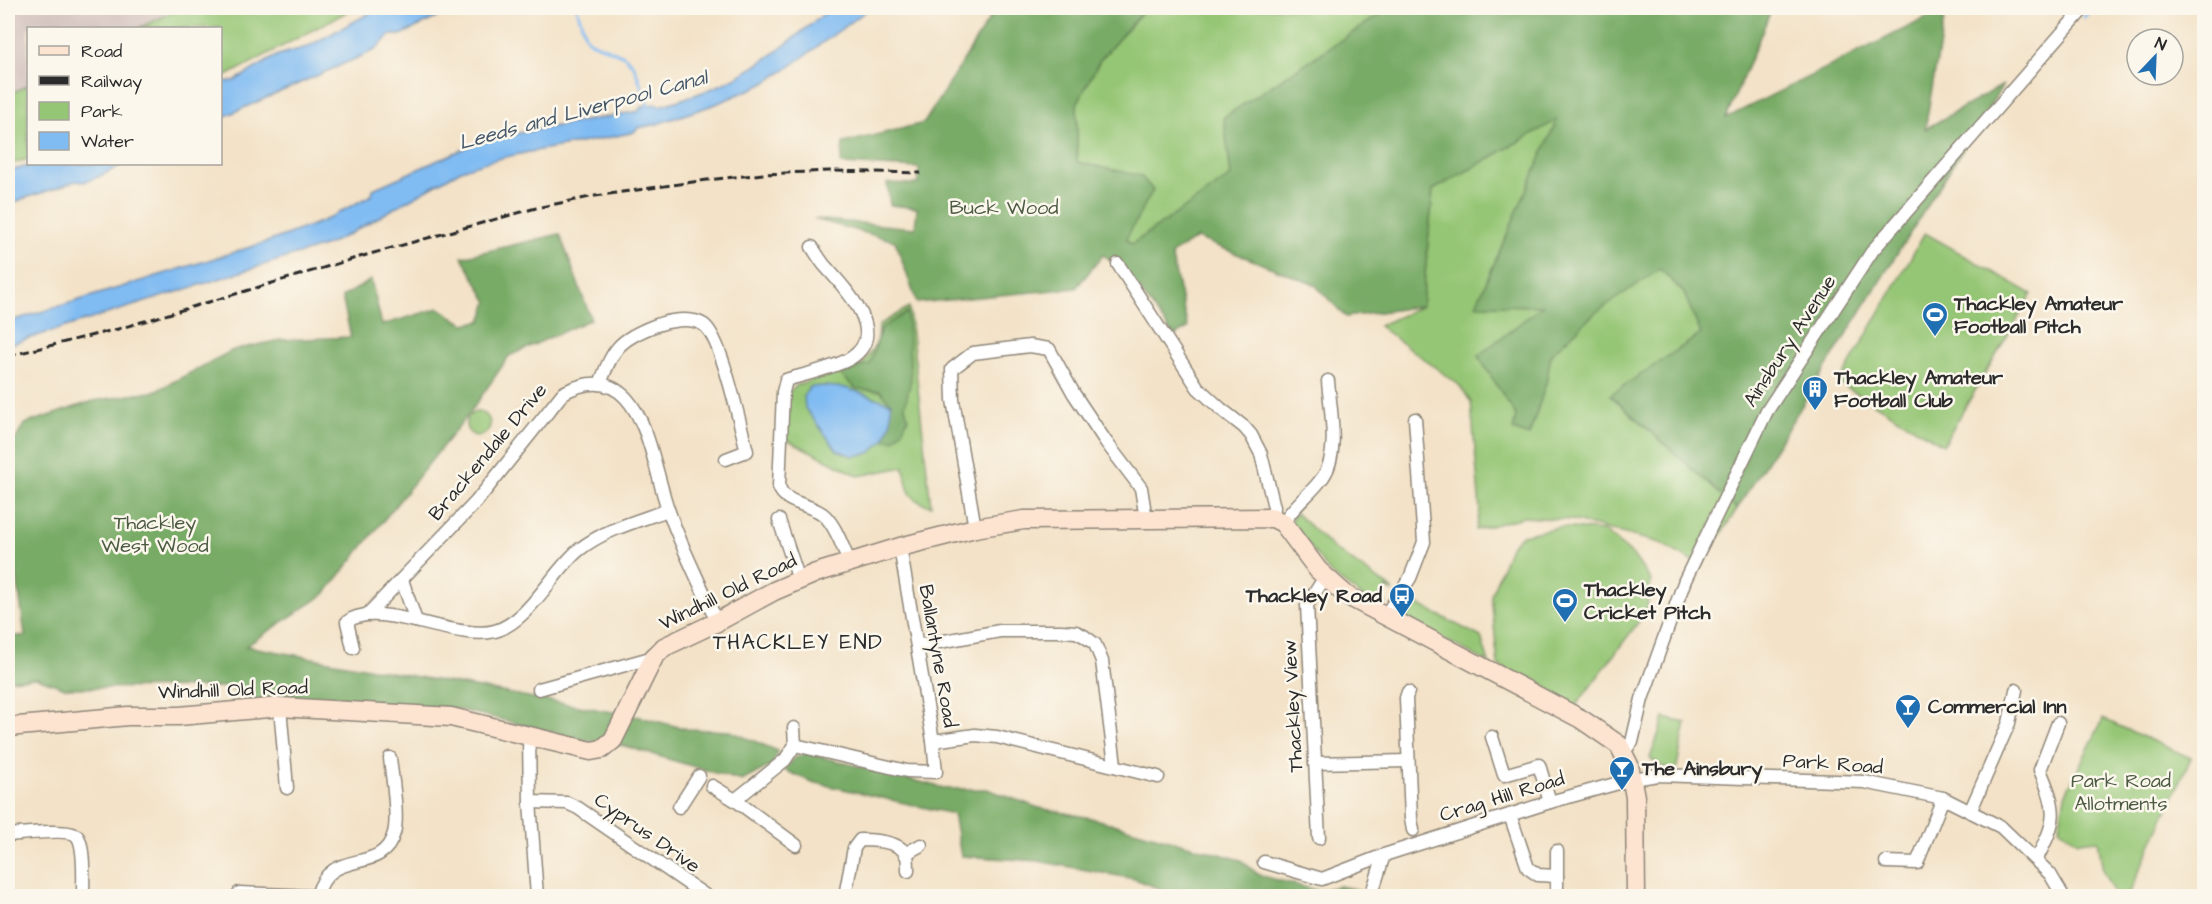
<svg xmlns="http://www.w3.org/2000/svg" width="2212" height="904" font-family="'Architects Daughter',sans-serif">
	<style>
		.industrial { fill: #d1c0bc }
		.green { fill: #95c675; stroke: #607850; stroke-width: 1.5 }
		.forest { fill: #78ab66; stroke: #526b48; stroke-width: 1.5 }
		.water { fill: #80bbf2; stroke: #56738e; stroke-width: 1.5 }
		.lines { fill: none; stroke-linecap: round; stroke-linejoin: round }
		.stream { stroke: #80bbf2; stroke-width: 3 }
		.street-casing { stroke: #8f8679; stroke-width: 15 }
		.secondary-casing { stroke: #8f8679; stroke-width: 21 }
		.street { stroke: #fff; stroke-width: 12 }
		.secondary { stroke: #fde4d1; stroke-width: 18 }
		.rail { stroke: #2b2b2b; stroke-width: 3; stroke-dasharray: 9 4.5; stroke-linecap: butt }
		.labels { text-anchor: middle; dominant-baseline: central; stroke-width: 5; stroke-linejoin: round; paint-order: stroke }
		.park-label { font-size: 20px; fill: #4b5a41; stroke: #fbf7ec }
		.poi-label { font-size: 20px; font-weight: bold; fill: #2b2b2b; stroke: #fbf7ec; text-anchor: start }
		.street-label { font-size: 20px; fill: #2b2b2b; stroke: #fbf7ec }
		.water-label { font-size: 21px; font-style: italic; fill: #445667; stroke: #fbf7ec }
		.neighbourhood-label { font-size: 21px; letter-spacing: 1.5px; fill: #2b2b2b; stroke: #fbf7ec }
	</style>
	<rect width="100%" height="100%" fill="#fbf7ec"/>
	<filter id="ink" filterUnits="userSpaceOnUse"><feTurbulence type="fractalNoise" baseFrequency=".0167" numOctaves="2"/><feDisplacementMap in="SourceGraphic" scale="12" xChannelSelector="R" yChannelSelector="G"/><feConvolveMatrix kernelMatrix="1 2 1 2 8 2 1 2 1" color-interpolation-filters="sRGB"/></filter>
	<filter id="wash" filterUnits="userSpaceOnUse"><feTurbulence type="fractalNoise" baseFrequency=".008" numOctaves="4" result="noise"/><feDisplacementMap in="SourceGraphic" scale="24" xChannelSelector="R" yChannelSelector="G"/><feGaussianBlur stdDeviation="1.35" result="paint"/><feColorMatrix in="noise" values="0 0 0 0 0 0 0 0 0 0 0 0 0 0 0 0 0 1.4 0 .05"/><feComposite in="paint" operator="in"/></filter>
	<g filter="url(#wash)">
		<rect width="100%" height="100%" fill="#f3e2c7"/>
		<!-- industrial -->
		<polygon class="industrial" points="8,8 181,8 139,28 28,28 28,85 8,95"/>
		<!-- green -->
		<g class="green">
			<polygon points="181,8 354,8 221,79 220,28 139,28"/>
			<polygon points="1149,8 1390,8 1224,117 1231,176 1132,244 1126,239 1077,162 1077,104 1100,60 1144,9"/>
			<polygon points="28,85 28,159 8,165 8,95"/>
			<polygon points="1558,119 1477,304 1543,306 1479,356 1516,415 1546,384 1551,354 1595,313 1660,268 1684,293 1701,334 1610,395 1737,509 1701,566 1660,543 1571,520 1523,517 1476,530 1480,510 1471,402 1459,385 1379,326 1422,306 1433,190"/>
			<polygon points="1925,233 2032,294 1943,445 1839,383"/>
			<path d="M909 307 931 506C907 500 907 488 904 467L859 476 786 439 787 394 797 385 863 364 878 341 879 325Z"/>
			<circle cx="478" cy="424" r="12"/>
			<polygon points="1296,513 1333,548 1393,590 1393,592 1386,588 1380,599 1386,603 1382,608 1363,597 1330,573 1292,523 1292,518"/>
			<polygon points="1560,527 1604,531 1633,555 1651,581 1646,612 1575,707 1498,665 1491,595 1510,547 1522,535"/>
			<polygon points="1404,597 1481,637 1489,663 1397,614"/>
			<polygon points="1664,718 1686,723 1676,771 1661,766 1650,758"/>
			<polygon points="2103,719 2191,758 2128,896 2115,896 2103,871 2098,840 2078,842 2059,828 2065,795"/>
		</g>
		<!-- forest -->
		<g class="forest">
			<polygon points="996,8 1149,8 1144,10 1100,60 1077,104 1077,162 1141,176 1153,190 1126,239 1132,244 1231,176 1224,117 1390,8 1772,8 1726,118 1946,8 1925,129 2003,85 1737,509 1610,395 1701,334 1684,293 1660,269 1595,313 1551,354 1546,384 1529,436 1513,430 1516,415 1478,356 1542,306 1476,305 1557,120 1433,190 1422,306 1346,317 1315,285 1197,238 1171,254 1188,328 1174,336 1124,269 1103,255 1076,288 917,303 895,241 814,219 915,228 917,208 890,205 887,183 918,184 919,168 841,164 843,143 924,123"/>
			<polygon points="560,234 591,319 509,356 474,407 325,594 246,646 640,717 687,729 730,731 778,751 772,765 742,781 621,745 590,741 457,709 257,704 229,687 65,688 37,678 8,680 8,636 25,636 8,512 8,453 24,424 93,401 156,391 233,350 280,340 351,337 342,297 371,280 382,325 439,308 464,324 481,321 488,302 462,257"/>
			<polygon points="907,312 911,379 905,406 908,418 902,431 894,440 884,440 891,403 880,391 856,389 840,374 870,364 881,328"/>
			<polygon points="806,753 948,789 987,789 1039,808 1091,818 1241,860 1259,875 1319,891 1339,886 1360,890 1359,896 1178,896 1135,879 1038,861 961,856 953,814 812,782 784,770 795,758"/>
		</g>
		<!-- water -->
		<g class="water">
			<polygon points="379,8 456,8 401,35 390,35 375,50 366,54 221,118 221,82 234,81 278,55 307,47"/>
			<path d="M831 8H870L784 71 763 84 716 104 657 124 638 128 634 132C577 146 517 150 461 170L351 233 327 245 8 345V322L270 241 323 221 372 195 373 189 477 143 513 134 639 111 640 108 646 105 658 104 659 106C688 98 716 89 742 74 774 56 802 31 831 8Z"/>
			<polygon points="37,164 124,164 98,177 84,182 75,181 54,189 22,199 8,206 8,171"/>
			<polygon points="824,386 846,388 891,403 891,423 884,440 870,453 853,456 837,450 805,408 804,395 810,387"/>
		</g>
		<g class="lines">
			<!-- stream -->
			<g class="stream">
				<polyline points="577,8 585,35 589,41 624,56 634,66 649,107"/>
				<polyline points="2084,17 2093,8"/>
			</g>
		</g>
	</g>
	<g filter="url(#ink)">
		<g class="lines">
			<defs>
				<g id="street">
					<path d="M812 247C816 253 820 260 825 266 844 287 890 333 851 358 837 367 803 375 786 380L783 392 779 487C786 506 812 503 825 516 837 528 843 549 850 563"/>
					<polyline points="1118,264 1198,388 1221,409 1244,427 1251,435 1261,454 1274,507 1273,518"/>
					<path d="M600 384C613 349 618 340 654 326 667 321 691 316 704 325 722 338 740 426 747 451L726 459"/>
					<polyline points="779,520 799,580"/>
					<path d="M1283 523C1294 505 1311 494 1323 477 1340 453 1330 409 1328 381"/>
					<polyline points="975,528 953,400 952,369 973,353 1030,346 1049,349 1074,394 1106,442 1141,488 1146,519"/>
					<polyline points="402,580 416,621"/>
					<path d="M368 614 476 502 563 393C585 382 607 378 626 398 650 424 656 475 668 509 681 547 701 585 717 622"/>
					<polyline points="1385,616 1410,578 1424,542 1415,419"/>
					<polyline points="917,646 1000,631 1061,631 1076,632 1084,636 1095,644 1102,661 1115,765"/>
					<path d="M353 648 347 622C376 598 457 642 495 631 530 621 553 570 580 549 606 529 638 521 668 510"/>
					<polyline points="539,689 654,657"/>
					<polyline points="1408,692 1406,698 1411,819 1413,830"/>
					<polyline points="280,707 287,788"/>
					<polyline points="794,728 795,745"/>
					<polyline points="529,736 530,802 537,896"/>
					<polyline points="1492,737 1504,775 1539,765 1550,802"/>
					<polyline points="933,741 975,735 997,737 1158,777"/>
					<polyline points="1623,752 1632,742 1642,699 1685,580 1767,411 1873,250 2084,8"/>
					<polyline points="1315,763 1408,761"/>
					<polyline points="712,786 735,800 796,845"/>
					<polyline points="735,800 785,760 795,745 907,771 936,772 933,741 900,547"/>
					<polyline points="530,802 567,803 578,808 706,896"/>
					<polyline points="679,807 699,776"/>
					<polyline points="1970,812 2009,723 2016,690"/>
					<polyline points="1510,815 1528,868 1538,875 1557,876"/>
					<path d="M8 835C20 834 70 828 77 836 85 845 83 884 83 896"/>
					<polyline points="1319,838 1307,605 1325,577"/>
					<polyline points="1557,851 1557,896"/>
					<polyline points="905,854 921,845"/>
					<path d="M2036 860C2057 820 2058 812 2040 770L2058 723"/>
					<polyline points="1264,862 1322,879 1384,855 1550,802 1633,779 1658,775 1864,782 1943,798 2001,827 2050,874 2063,896"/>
					<polyline points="1886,862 1917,863 1943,798"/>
					<polyline points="239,893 313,896"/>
					<path d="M317 896C330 845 382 877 394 833 399 816 392 777 390 758"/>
					<path d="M845 896 854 848 860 840C873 840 901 841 907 856 908 860 908 867 908 871"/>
					<polyline points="1371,896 1384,855"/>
				</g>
				<polyline id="secondary" points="8,727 128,716 179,716 280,707 451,717 591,751 602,749 613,740 654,657 664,647 717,622 774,591 816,573 900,547 975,528 1024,520 1273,518 1283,523 1318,570 1346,595 1581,719 1619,745 1629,765 1635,797 1636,896"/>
			</defs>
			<!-- street casing -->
			<use href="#street" class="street-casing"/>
			<!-- secondary casing -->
			<use href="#secondary" class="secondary-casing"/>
			<!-- street -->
			<use href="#street" class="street"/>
			<!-- secondary -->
			<use href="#secondary" class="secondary"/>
			<!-- rail -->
			<polyline class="rail" points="8,356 118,329 363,256 536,208 595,196 707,180 763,174 830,171 921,173"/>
		</g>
	</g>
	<!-- icons -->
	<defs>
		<symbol id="stadium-pin" viewBox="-11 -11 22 30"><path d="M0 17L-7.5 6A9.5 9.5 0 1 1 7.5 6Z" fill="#1f6fb2" stroke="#fbf7ec"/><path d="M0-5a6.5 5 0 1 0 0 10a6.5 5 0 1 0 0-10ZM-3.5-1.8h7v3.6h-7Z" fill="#fff"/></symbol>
		<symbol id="building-pin" viewBox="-11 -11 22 30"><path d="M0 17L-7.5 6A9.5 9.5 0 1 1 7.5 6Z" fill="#1f6fb2" stroke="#fbf7ec"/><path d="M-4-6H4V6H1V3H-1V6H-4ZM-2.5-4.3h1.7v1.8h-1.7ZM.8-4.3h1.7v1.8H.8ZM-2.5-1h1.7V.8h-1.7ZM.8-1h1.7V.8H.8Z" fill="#fff"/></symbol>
		<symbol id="bus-pin" viewBox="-11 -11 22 30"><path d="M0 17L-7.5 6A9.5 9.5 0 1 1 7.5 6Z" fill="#1f6fb2" stroke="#fbf7ec"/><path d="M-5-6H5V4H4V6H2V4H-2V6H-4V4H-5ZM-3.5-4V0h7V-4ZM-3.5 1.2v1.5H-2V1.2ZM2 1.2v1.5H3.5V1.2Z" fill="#fff"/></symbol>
		<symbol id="bar-pin" viewBox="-11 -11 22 30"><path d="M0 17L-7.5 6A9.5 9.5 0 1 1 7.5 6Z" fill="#1f6fb2" stroke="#fbf7ec"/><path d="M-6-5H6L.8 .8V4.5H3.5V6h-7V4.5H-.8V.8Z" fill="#fff"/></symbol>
	</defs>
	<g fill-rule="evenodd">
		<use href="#stadium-pin" x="1920" y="300" width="30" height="40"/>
		<use href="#building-pin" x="1800" y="374" width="30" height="40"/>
		<use href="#bus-pin" x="1387" y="581" width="30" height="40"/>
		<use href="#stadium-pin" x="1550" y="586" width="30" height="40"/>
		<use href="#bar-pin" x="1893" y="692" width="30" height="40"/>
		<use href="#bar-pin" x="1607" y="754" width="30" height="40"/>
	</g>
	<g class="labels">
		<!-- park labels -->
		<g class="park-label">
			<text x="1004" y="208">Buck Wood</text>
			<text x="155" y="523">Thackley<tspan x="155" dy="23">West Wood</tspan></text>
			<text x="2121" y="781">Park Road<tspan x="2121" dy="23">Allotments</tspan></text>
		</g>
		<!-- poi labels -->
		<g class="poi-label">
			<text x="1954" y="304">Thackley Amateur<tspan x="1954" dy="23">Football Pitch</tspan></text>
			<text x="1834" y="378">Thackley Amateur<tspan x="1834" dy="23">Football Club</tspan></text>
			<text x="1584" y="590">Thackley<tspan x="1584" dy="23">Cricket Pitch</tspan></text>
			<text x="1382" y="596" text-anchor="end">Thackley Road</text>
			<text x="1928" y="707">Commercial Inn</text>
			<text x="1642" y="769">The Ainsbury</text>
		</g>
		<!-- street labels -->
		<g class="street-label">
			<text transform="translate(1790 341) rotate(-57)">Ainsbury Avenue</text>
			<text transform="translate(488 452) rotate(-50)">Brackendale Drive</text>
			<text transform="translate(728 592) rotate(-26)">Windhill Old Road</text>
			<text transform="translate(938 656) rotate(80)">Ballantyne Road</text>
			<text transform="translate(233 690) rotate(-2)">Windhill Old Road</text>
			<text transform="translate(1293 706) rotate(-93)">Thackley View</text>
			<text transform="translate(1833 764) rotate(4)">Park Road</text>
			<text transform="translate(1502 797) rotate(-17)">Crag Hill Road</text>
			<text transform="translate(647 833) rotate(35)">Cyprus Drive</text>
		</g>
		<!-- water labels -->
		<g class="water-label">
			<text transform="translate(583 110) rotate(-15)">Leeds and Liverpool Canal</text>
		</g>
		<!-- neighbourhood labels -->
		<g class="neighbourhood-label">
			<text x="798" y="642">THACKLEY END</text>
		</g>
	</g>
	<!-- margin -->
	<rect width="2212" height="904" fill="none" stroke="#fbf7ec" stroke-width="30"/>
	<!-- legend -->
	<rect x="27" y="27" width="195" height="138" fill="#fbf7ec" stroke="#a8a59f" stroke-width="1.5"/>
	<rect x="39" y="46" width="30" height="9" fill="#fde4d1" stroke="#a8a59f" stroke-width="1.5"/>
	<text x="81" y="57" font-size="18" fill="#2b2b2b">Road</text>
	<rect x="39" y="76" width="30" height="9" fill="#2b2b2b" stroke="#a8a59f" stroke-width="1.5"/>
	<text x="81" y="87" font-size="18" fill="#2b2b2b">Railway</text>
	<rect x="39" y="102" width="30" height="18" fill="#95c675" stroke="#a8a59f" stroke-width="1.5"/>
	<text x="81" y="117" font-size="18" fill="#2b2b2b">Park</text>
	<rect x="39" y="132" width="30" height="18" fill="#80bbf2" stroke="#a8a59f" stroke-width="1.5"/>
	<text x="81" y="147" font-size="18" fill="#2b2b2b">Water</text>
	<!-- north arrow -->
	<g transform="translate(2155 57) rotate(23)"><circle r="28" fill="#fbf7ec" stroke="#a8a59f" stroke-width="1.5"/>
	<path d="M0-4.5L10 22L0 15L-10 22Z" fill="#1f6fb2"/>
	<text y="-9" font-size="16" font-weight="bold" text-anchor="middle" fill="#2b2b2b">N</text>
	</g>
</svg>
